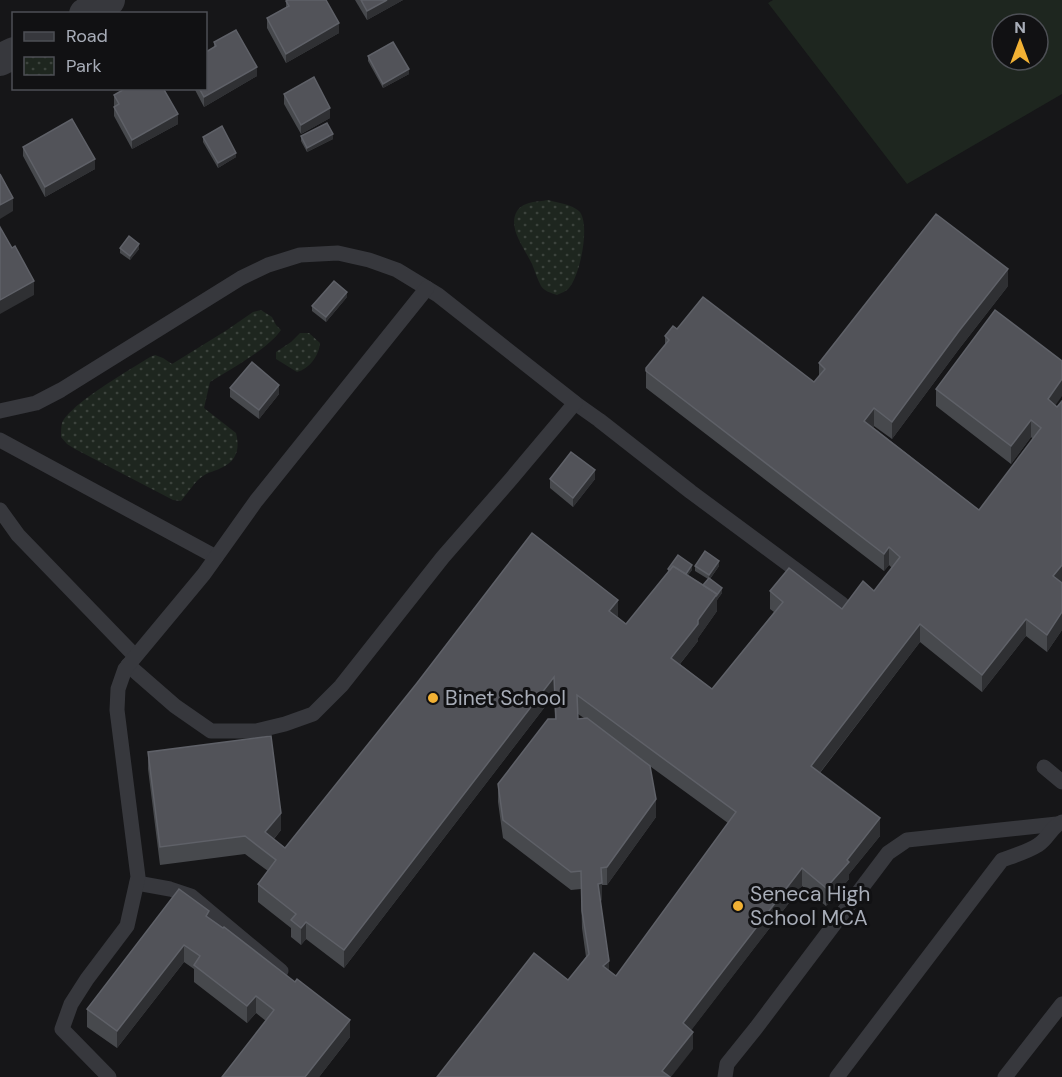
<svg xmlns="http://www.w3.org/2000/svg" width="1062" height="1077" font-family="'DM Sans',sans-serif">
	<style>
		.grass { fill: #1e261f; fill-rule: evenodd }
		.park { fill: url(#park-dots) }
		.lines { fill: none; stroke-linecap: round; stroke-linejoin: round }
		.service { stroke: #37383d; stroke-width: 15 }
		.minor { stroke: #37383d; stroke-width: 32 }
		.wall { fill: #47494d; fill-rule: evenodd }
		.shaded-wall { fill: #2f3033 }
		.building { fill: #525359; stroke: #5f6168; stroke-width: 1.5; fill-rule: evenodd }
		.poi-dot { fill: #f2b134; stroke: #111113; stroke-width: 2 }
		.labels { text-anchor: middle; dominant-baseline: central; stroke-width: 6; stroke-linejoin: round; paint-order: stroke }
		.poi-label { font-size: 21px; fill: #a8adb8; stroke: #111113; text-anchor: start }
	</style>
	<defs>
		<pattern id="park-dots" width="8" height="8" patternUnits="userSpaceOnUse" patternTransform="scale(1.5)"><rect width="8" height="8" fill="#1e261f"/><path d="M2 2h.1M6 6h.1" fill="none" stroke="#3c433d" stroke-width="1.8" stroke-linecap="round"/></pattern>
	</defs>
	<rect width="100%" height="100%" fill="#161618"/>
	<!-- grass -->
	<path class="grass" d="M773 0H1062V94L907 184 768 3ZM1002 24H1038V60H1002Z"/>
	<!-- park -->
	<g class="park">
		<path d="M548 200C558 203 571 204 579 211 591 223 580 276 569 288 567 291 561 293 557 295 551 293 544 291 541 286 537 279 535 271 532 264 525 249 507 228 517 211 524 201 537 202 548 200Z"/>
		<path d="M261 310 272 317 276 325 281 330C268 349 231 369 210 382L204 408 236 433C240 449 237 461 221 468 216 471 208 472 203 476 196 480 187 494 181 501L173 500 75 449 67 444 61 437C61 432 61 427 62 423 70 404 131 369 150 357L155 355 163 358 172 364 227 330 253 312Z"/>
		<path d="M300 333H309L320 343C319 356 309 369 297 372L276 359V352L291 342Z"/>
	</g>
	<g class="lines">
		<!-- service -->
		<g class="service">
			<polyline points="575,403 599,420 691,492 842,604"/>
			<polyline points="0,411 36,403 61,390 241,278 268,265 300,255 338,253 369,260 397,270 438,295 575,403 512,478 443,557 341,686 313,714 285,724 256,731 211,731 175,706 128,665"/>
			<polyline points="0,440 216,557"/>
			<polyline points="0,510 18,535 135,656"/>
			<polyline points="1044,767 1062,782"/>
			<polyline points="137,883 170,889 191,896 281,971"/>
			<polyline points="109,1077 62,1029 71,1004 87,979 127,926 138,877 117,710 118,689 125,669 204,574 256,501 427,288"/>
			<polyline points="725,1077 727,1064 756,1028 888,853 907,840 1057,824"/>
			<path d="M837 1077 1002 860C1013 856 1027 852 1038 845 1048 839 1051 827 1062 822"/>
			<polyline points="1005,1077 1062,1004"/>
		</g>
		<!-- minor -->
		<g class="minor">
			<polyline points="85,14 109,0"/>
			<polyline points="0,60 14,53"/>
		</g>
	</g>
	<!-- wall -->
	<g class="wall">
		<polygon points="355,0 403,0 367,20"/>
		<polygon points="286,1 339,33 286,63 267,28 267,18 286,8"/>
		<polygon points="214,42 257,76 204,107 194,88 206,88 214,48"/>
		<polygon points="368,56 409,74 383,88 368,61"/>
		<polygon points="284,94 330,118 301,134 284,104"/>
		<polygon points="114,95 178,124 132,149 114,116"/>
		<polygon points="301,136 333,139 307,152 301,141"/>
		<polygon points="203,137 236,157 218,168 203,142"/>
		<polygon points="23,147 95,169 45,197 23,156"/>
		<polygon points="120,248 139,249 130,260 120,253"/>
		<path d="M1008 286 959 349 892 439 874 426 873 427 979 510 1033 439 1031 437 1011 464 936 406V389L1055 405 1057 407 1062 401V630L1047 652 1026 636 982 692 920 642 820 773 880 836 849 874V879L826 906 802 886 691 1030 693 1049 568 980 586 957 582 928 581 889 571 890 503 838 498 802V784L555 719 554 695 344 968 306 939 301 945 291 937V928L258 902V884L268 871 245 854 160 865 148 769V752L281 830 274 839 285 848 618 617 626 624 668 572V569L692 570 688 575 703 585 708 579 695 571V566H719L710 579 722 593 717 600V611L698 638V641L680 664 712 689 774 612 770 609V591L842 609 874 591 892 568 889 565 884 571 646 388V368L665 345V336L677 329 814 382 819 377V363ZM578 714 584 718 578 719ZM647 764 728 823 616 976 609 971 600 901 602 900V885H607L656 817Z"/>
		<polygon points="347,297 326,322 312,311 312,306"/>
		<polygon points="230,388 279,394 259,419 230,397"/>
		<polygon points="550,479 595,479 573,507 550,488"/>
		<polygon points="209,918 350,1037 319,1077 222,1077 266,1021 256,1013 247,1023 194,982 194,969 184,962 117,1048 87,1027 87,1009"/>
	</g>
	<!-- shaded-wall -->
	<g class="shaded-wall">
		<polygon points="387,0 403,0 367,20 367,11"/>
		<polygon points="339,23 339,33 286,63 286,54"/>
		<polygon points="257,67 257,76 204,107 204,97"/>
		<polygon points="409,69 409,74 383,88 383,84"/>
		<polygon points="330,108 330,118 301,134 301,125"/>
		<polygon points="178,114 178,124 132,149 132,140"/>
		<polygon points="333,134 333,139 307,152 307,148"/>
		<polygon points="236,153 236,157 218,168 218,163"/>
		<polygon points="95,159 95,169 45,197 45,187"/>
		<polygon points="13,198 13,211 0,219 0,205"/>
		<polygon points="139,244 139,249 130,260 130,256"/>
		<polygon points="1008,269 1008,286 959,349 892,439 892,422 959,331"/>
		<polygon points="34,281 34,295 0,314 0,300"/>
		<polygon points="347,292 347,297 326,322 326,317"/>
		<polygon points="1062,379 1062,396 1048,416 1048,399"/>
		<polygon points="279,385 279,394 259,419 259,410"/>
		<polygon points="874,408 874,426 864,438 864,421"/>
		<polygon points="1031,420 1031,437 1011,464 1011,446"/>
		<polygon points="595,470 595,479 573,507 573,498"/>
		<polygon points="889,547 889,565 884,571 884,554"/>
		<polygon points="719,561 719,566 709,580 709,575"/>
		<polygon points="692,565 692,570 682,583 682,579"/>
		<polygon points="1062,565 1062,582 1053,594 1053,576"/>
		<polygon points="722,588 722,593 717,600 717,611 698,638 698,641 671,675 671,658 717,594"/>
		<polygon points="618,600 618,617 609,628 609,611"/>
		<polygon points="1062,612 1062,630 1047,652 1047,635"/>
		<polygon points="1026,619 1026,636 982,692 982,675"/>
		<polygon points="920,624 920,642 811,784 811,766"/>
		<polygon points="554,677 554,695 344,968 344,950"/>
		<polygon points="656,799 656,817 607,885 607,867"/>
		<polygon points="281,813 281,830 265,849 265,832"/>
		<polygon points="880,818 880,836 849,874 849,879 826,906 826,888 847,860"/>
		<polygon points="802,868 802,886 683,1041 683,1023"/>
		<polygon points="602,883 602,900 598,901 598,884"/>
		<polygon points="306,922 306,939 301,945 301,928"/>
		<polygon points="184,945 184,962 117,1048 117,1031"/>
		<polygon points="609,961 609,979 603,966"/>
		<polygon points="256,996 256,1013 247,1023 247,1006"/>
		<polygon points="350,1020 350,1037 319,1077 305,1077"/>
		<polygon points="693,1032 693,1049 671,1077 662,1077 662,1071"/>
	</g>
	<!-- building -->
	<g class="building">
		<polygon points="288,0 326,0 339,23 286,54 267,18 289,6 286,1"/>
		<polygon points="361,0 387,0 367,11"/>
		<polygon points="236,30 257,67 204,97 199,88 206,88 206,52 216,46 214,42"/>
		<polygon points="393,42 409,69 383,84 368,56"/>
		<polygon points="314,77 330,108 301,125 284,94"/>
		<polygon points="126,88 141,88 142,89 143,88 163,88 178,114 132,140 114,107 119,104 114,95"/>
		<polygon points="72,119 95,159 45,187 23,147"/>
		<polygon points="327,123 333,134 307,148 301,136"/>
		<polygon points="222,126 236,153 218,163 203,137"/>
		<polygon points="0,174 13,198 0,205"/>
		<path d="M936 214 1008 269 959 331 892 422 874 408 864 421 979 510 1041 428 1031 420 1011 446 936 389 995 310 1062 361V379L1048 399 1057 407 1062 401V565L1053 576 1062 583V612L1047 635 1026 619 982 675 920 624 811 766 880 818 847 860 849 862 826 888 802 868 683 1023 693 1032 662 1071 670 1077H437L534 953 568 980 589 954 582 911 581 871 571 872 503 820 498 784 548 719H556L554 677 344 950 306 922 301 928 291 920 296 914 258 884 276 860 245 836 160 847 148 752 271 736 281 813 265 832 285 848 417 683 532 533 618 600 609 611 626 624 673 566 717 594 698 620V624L671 658 712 689 783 602 770 591 789 568 842 609 863 581 874 591 900 557 889 547 884 554 646 371V368L669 340 665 336 673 326 677 329 703 297 814 382 825 369 819 363ZM577 695 736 812 616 976 603 966 609 961 598 884 602 883 601 868 607 867 656 799 650 766 587 718 578 719Z"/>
		<polygon points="0,227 12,248 15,246 34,281 0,300"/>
		<polygon points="129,236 139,244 130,256 120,248"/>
		<polygon points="334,281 347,292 326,317 312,306"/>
		<polygon points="252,362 279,385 259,410 230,388"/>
		<polygon points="571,452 595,470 573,498 550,479"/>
		<polygon points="705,551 719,561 709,575 695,566"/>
		<polygon points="678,555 692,565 686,574 673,566 670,570 668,569"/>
		<polygon points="709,578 722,588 717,595 717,594 703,585"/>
		<polygon points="179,889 209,911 206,916 223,928 224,927 295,982 297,979 350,1020 305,1077 222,1077 274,1010 256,996 247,1006 194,965 200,956 184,945 117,1031 87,1009"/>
	</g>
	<!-- markers -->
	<g class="poi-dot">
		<circle cx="433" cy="698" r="6"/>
		<circle cx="738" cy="906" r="6"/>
	</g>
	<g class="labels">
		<!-- poi labels -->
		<g class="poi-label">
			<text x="445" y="698">Binet School</text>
			<text x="750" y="894">Seneca High<tspan x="750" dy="24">School MCA</tspan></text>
		</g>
	</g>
	<!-- legend -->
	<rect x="12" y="12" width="195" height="78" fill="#111113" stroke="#4d4f55" stroke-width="1.5"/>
	<rect x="24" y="32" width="30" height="9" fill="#37383d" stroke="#4d4f55" stroke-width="1.5"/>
	<text x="66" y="42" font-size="18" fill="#a8adb8">Road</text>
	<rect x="24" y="57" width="30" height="18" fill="url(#park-dots)" stroke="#4d4f55" stroke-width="1.5"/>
	<text x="66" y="72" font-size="18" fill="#a8adb8">Park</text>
	<!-- north arrow -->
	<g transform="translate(1020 42)"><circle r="28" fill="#111113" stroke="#4d4f55" stroke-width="1.5"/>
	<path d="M0-4.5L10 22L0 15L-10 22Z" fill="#f2b134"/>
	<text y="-9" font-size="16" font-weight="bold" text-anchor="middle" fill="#a8adb8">N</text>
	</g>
</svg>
